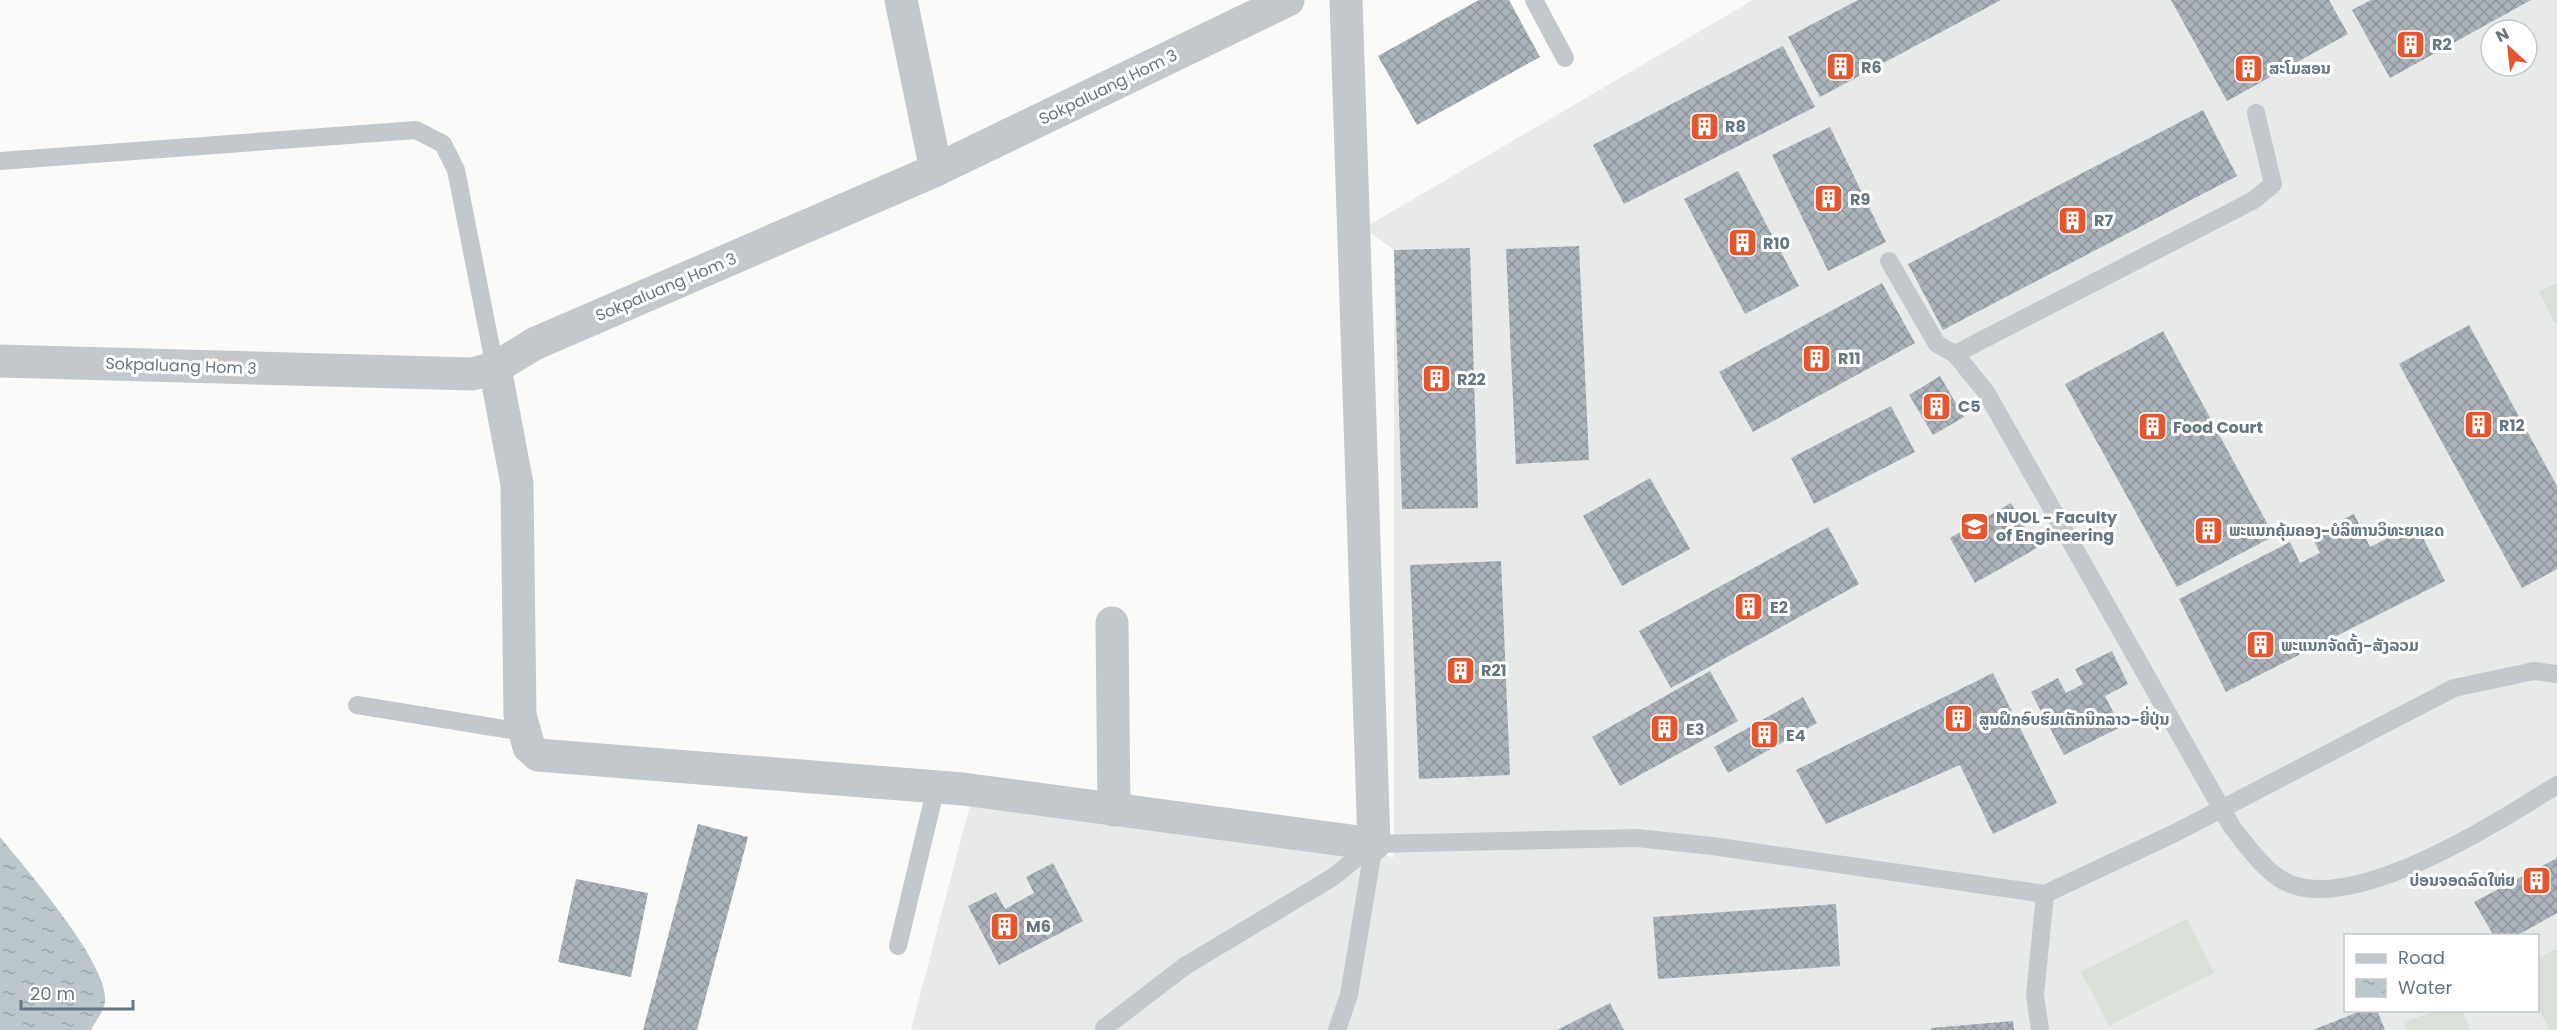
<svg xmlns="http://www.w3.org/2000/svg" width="2557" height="1030" font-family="Poppins,'Noto Sans Lao',sans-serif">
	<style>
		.built { fill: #e8e9e9; fill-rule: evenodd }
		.pitch { fill: #dadfd7 }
		.water { fill: url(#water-ripples) }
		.building { fill: url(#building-cross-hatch) }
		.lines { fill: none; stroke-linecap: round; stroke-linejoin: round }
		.service { stroke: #c3c8cc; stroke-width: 18 }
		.minor { stroke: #c3c8cc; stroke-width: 33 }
		.labels { text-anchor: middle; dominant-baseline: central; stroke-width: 6; stroke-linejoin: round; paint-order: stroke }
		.poi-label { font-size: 16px; font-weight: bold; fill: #657683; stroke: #fff; text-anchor: start }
		.street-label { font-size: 16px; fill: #657683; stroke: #fff }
	</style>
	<defs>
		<pattern id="water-ripples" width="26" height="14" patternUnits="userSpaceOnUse" patternTransform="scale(1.5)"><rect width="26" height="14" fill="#bbc7cb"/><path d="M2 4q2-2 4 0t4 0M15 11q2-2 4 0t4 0" fill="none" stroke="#9ca6aa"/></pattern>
		<pattern id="building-cross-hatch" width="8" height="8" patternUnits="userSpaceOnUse" patternTransform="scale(1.5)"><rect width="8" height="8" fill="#aab3b9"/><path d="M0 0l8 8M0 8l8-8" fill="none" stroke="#8e969c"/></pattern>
	</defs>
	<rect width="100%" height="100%" fill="#fafaf8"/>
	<!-- built -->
	<path class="built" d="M1753 0H2557V1030H911L971 801 1394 857V250L1364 228ZM2491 30H2527V66H2491ZM2346 936H2538V1010H2346Z"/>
	<!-- pitch -->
	<g class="pitch">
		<polygon points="2557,283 2557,327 2539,292"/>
		<polygon points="2187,919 2214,973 2109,1026 2081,972"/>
		<polygon points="2557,948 2557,1030 2550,1030 2538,1008 2538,959"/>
		<polygon points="2435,1011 2463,1011 2470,1030 2407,1030 2404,1022"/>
	</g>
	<!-- water -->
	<path class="water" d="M0 837C25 868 109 964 105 1001 105 1010 95 1022 91 1030H0Z"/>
	<!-- building -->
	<g class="building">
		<polygon points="1479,0 1509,0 1540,57 1417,125 1378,56"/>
		<polygon points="1858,0 2001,0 1820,97 1788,37"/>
		<polygon points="2171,0 2329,0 2348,34 2227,101"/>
		<polygon points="2371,0 2531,0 2390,78 2352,10"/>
		<polygon points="1783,46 1815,107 1624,204 1593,145"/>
		<polygon points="2203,110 2237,176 1943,330 1908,264"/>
		<polygon points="1830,127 1886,242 1828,271 1772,155"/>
		<polygon points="1738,171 1799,286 1745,314 1684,199"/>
		<polygon points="1579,246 1589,460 1516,464 1506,249"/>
		<polygon points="1470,248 1478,508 1402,509 1394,250"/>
		<polygon points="1882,283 1915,343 1753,432 1719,372"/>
		<polygon points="2469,325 2557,486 2557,569 2522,588 2399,364"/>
		<polygon points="2163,331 2274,536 2177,587 2065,384"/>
		<polygon points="1940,376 1964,417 1933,435 1909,395"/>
		<polygon points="1891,406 1915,452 1814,504 1791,458"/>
		<polygon points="1650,478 1690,549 1622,586 1583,516"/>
		<polygon points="2011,503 2037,548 1975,583 1950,538"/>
		<polygon points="2354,514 2370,547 2416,524 2445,581 2226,692 2179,599 2290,542 2300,563 2320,553 2311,535"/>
		<polygon points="1828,527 1859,584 1671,688 1639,631"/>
		<polygon points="1501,561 1510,775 1419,779 1410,565"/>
		<polygon points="2112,651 2128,684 2105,696 2121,727 2064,755 2031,692 2058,678 2066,693 2083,684 2075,669"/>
		<polygon points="1710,671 1738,721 1620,786 1592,737"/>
		<polygon points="1993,673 2057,803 1993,834 1960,765 1826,824 1796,770"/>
		<polygon points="1803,697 1817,723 1728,773 1714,747"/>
		<polygon points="698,824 748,837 697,1030 643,1030"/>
		<polygon points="2557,858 2557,913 2516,936 2494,936 2474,902"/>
		<polygon points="1053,863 1083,921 999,965 968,906 996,892 1005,909 1034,893 1026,877"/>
		<polygon points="576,879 648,893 631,977 558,962"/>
		<polygon points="1836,904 1840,966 1658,979 1653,917"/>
		<polygon points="1610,1003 1624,1030 1557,1030"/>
		<polygon points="2363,1010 2377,1010 2385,1030 2313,1030"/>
		<polygon points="2013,1021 2014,1030 1931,1030 1931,1028"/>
	</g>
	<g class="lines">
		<!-- service -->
		<g class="service">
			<polyline points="1534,0 1565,58"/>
			<polyline points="0,161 416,130 443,144 456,170 495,368"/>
			<path d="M1889 261 1937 344 1955 354 1986 392 2232 827C2248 847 2266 874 2290 884 2360 911 2498 822 2557 785"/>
			<polyline points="1955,354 2254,200 2273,184 2256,113"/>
			<polyline points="357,705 523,732"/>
			<polyline points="898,946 936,787"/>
			<polyline points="1104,1028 1185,966 1333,877 1374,844 1637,838 1712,846 2045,894 2175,833 2454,688 2534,671 2557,674"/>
			<polyline points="1337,1030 1349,995 1374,844"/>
			<polyline points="2040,1030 2035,995 2045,894"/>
		</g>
		<!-- minor -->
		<g class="minor">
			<polyline points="901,0 936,170"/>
			<polyline points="0,361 472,374 495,368 534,344 936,170 1288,0"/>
			<polyline points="495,368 517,484 520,715 529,747 538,755 963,789 1374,844 1346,0"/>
			<polyline points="1112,623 1114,810"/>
		</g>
	</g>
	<!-- icons -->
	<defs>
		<symbol id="building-square" viewBox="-11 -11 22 22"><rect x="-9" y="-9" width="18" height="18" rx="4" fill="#e4572e" stroke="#fff"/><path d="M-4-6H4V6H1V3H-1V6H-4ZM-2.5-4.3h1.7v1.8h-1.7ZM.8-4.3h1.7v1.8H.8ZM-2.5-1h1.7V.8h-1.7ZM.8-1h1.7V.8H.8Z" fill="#fff"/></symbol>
		<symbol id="university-square" viewBox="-11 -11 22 22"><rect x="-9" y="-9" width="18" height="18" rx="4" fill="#e4572e" stroke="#fff"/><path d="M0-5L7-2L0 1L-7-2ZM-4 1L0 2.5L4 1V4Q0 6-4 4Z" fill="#fff"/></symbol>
	</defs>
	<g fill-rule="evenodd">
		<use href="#building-square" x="2394" y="28" width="33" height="33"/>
		<use href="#building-square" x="1824" y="50" width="33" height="33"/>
		<use href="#building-square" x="2232" y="52" width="33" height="33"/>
		<use href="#building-square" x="1688" y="110" width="33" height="33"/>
		<use href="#building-square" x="1812" y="182" width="33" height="33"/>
		<use href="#building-square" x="2056" y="204" width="33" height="33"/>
		<use href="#building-square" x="1726" y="226" width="33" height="33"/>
		<use href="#building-square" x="1800" y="342" width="33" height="33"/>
		<use href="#building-square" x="1420" y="362" width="33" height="33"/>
		<use href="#building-square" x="1920" y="390" width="33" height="33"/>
		<use href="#building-square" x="2462" y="408" width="33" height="33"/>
		<use href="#building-square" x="2136" y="410" width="33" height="33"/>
		<use href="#university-square" x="1958" y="510" width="33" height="33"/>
		<use href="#building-square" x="2192" y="514" width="33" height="33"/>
		<use href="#building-square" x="1732" y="590" width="33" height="33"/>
		<use href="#building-square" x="2244" y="628" width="33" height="33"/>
		<use href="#building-square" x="1444" y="654" width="33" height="33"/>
		<use href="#building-square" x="1942" y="702" width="33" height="33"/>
		<use href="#building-square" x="1648" y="712" width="33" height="33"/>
		<use href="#building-square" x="1748" y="718" width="33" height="33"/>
		<use href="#building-square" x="2520" y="864" width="33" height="33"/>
		<use href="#building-square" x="988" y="910" width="33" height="33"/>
	</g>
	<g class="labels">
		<!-- poi labels -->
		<g class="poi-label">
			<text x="2432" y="44">R2</text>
			<text x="1861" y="67">R6</text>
			<text x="2269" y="68">ສະໂມສອນ</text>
			<text x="1725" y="126">R8</text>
			<text x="1850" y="199">R9</text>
			<text x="2094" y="220">R7</text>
			<text x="1763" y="243">R10</text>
			<text x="1838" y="358">R11</text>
			<text x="1457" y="379">R22</text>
			<text x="1958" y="406">C5</text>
			<text x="2499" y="425">R12</text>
			<text x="2173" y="427">Food Court</text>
			<text x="1996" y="517">NUOL - Faculty<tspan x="1996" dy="18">of Engineering</tspan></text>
			<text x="2229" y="530">ພະແນກຄຸ້ມຄອງ-ບໍລິຫານວິທະຍາເຂດ</text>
			<text x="1770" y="607">E2</text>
			<text x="2281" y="645">ພະແນກຈັດຕັ້ງ-ສັງລວມ</text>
			<text x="1481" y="670">R21</text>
			<text x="1979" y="719">ສູນຝຶກອົບຮົມເຕັກນິກລາວ-ຍີ່ປຸ່ນ</text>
			<text x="1686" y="729">E3</text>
			<text x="1786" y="735">E4</text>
			<text x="2515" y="880" text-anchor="end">ບ່ອນຈອດລົດໃຫ່ຍ</text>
			<text x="1026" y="926">M6</text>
		</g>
		<!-- street labels -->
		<g class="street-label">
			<text transform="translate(1108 87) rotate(-26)">Sokpaluang Hom 3</text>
			<text transform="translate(666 287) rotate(-23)">Sokpaluang Hom 3</text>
			<text transform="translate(181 366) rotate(2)">Sokpaluang Hom 3</text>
		</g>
	</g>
	<!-- legend -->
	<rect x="2344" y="934" width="195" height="78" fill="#ffffff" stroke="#c1c8cd" stroke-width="1.5"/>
	<rect x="2356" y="954" width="30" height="9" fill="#c3c8cc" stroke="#c1c8cd" stroke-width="1.5"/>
	<text x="2398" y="964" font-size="18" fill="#657683">Road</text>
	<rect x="2356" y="979" width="30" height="18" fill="url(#water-ripples)" stroke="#c1c8cd" stroke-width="1.5"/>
	<text x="2398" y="994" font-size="18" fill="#657683">Water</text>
	<!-- north arrow -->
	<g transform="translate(2509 48) rotate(333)"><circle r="28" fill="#ffffff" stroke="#c1c8cd" stroke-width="1.5"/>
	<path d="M0-4.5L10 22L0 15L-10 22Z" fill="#e4572e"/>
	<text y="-9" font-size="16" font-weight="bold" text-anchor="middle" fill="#657683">N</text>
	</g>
	<!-- scale -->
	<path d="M21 1000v9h112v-9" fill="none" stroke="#657683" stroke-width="3"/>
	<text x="30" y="1000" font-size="18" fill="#657683" stroke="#ffffff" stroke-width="4.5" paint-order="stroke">20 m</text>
</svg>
